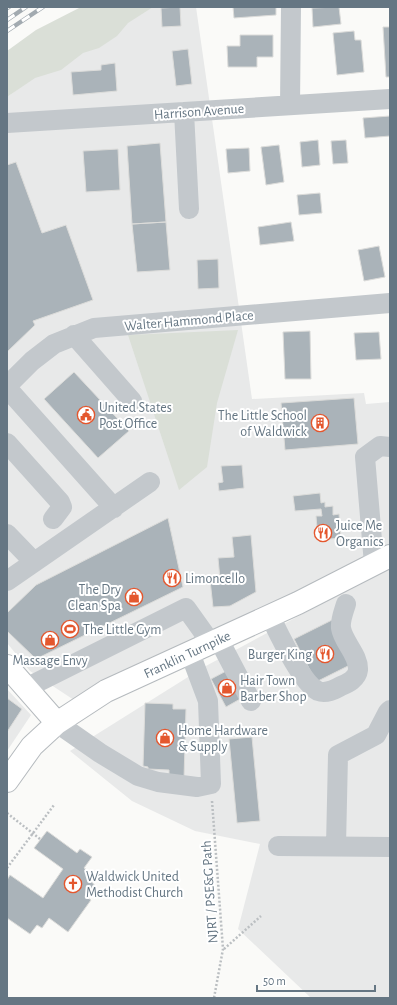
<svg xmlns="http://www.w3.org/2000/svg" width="397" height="1005" font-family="'Alegreya Sans',sans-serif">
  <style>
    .built { fill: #e8e9e9 }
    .green { fill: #dadfd7 }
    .building { fill: #aab3b9; stroke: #dcdcda }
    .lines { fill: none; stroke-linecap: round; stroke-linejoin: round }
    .major-casing { stroke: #b5babe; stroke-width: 24 }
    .path { stroke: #bbbfc2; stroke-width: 2.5; stroke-dasharray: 2 2; stroke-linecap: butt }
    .minor { stroke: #c3c8cc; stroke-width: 20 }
    .major { stroke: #fff; stroke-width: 22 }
    .rail-casing { stroke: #a2aab0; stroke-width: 4.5 }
    .rail { stroke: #fff; stroke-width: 3; stroke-dasharray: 9; stroke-linecap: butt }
    .labels { text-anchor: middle; stroke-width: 4; stroke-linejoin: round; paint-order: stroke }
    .street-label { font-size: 14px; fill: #657683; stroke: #fff }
    .poi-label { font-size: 14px; fill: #657683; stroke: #fff; text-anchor: start }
  </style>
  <rect width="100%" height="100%" fill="#fafaf8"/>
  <path class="built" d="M131 7H196L252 399 364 393 366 404 390 402V560L74 700 30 671 7 643V97Z
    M390 567V998H311L238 929 260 844 195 831 132 801 70 751 204 667Z
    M7 689 31 715 7 751Z"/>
  <path class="green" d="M81 7H153L128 23 117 36 99 48 83 53 61 70 35 78 7 97V51L36 30Z
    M238 330 217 403 207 467 179 490 128 335Z"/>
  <path class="building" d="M180 7 181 26 162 27 161 8Z
    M233 7H276V15L234 18Z
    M339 7 341 24 313 27 312 8Z
    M383 27H390V77H386Z
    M354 31 355 40H361L364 72 337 75 333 33Z
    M240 35H273V57H257V67H228L227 46H240Z
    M188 49 192 84 176 86 172 51Z
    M115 63 117 91 73 95 71 72 101 70V65Z
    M390 116V136L365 138 363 118Z
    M318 140 320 165 302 167 300 142Z
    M346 140 348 163 333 164 331 141Z
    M160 143 166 222 132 224 127 146Z
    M279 145 284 182 266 185 261 147Z
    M249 148 250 171 228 173 226 149Z
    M118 149 120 190 86 192 83 151Z
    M16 162 42 233 66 225 93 300 33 321 35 325 7 352V165Z
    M320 193 322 213 299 215 297 195Z
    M166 222 170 270 137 272 132 224Z
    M291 222 294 241 260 245 258 227Z
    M379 246 385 277 364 281 358 250Z
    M218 259 219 288 198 289 197 260Z
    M310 331 311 379H285L283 332Z
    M379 332 381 359 356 360 354 333Z
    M74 372 129 431 98 458 44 399Z
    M354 398 358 444 285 450 281 403Z
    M242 465 244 488 219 491 218 483 223 482 221 466Z
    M320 493 321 503 325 502V507L333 506V515L339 514 341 538 318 540 316 516H322L321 509 295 511 293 496Z
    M168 518 183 587 36 659 7 631V613L36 585Z
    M251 535 256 592 230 606 213 607 210 580 220 579 218 558 234 557 232 537Z
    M332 620 354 663 316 682 294 639Z
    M228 670 242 698 226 707 211 679Z
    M7 698 22 709 7 732Z
    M145 703 173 704V709H186L184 779 169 778V770L148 769V767L143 766Z
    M252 737 260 821 237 823 229 739Z
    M47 831 77 853 80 849 92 857 84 868 96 876 92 882 95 886 87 897 91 900 68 932 49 918 42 928 37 925 30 934 7 918V880L10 875 43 898 63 869 34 848Z"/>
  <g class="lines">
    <defs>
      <path id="major" d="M7 666 57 723
        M7 781 32 746 57 723 106 691 298 603 390 556"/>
    </defs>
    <use href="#major" class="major-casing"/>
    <path class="path" d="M212 801 223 949 214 998
      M7 813 40 839
      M7 868 54 805
      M224 949 261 916"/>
    <path class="minor" d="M290 105 291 7
      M184 112 189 209
      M7 123 390 99
      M74 335 132 401
      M7 386 32 361 54 344 94 328 390 303
      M7 388 114 508
      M7 443 60 502 62 507 53 519
      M7 534 34 562
      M374 564 365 457 380 446 390 447
      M7 581 150 482
      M270 616C278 632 302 684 318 691 326 694 334 690 341 686 348 683 357 679 358 670 359 655 343 642 341 628 340 620 344 611 346 604
      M219 640 251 701
      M26 688 186 608 211 643
      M57 723 100 753 138 776 158 782 197 787 211 784 208 701 190 653
      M278 846 390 847
      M336 846 338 755 376 735 388 712 390 710"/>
    <use href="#major" class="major"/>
    <defs>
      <path id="rail" d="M7 8 9 7
        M7 20 26 7
        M7 31 43 7"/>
    </defs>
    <use href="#rail" class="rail-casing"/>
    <use href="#rail" class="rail"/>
  </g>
  <defs>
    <symbol id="civic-ring" viewBox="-11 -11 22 22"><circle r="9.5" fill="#fff" stroke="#e4572e" stroke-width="1.5"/><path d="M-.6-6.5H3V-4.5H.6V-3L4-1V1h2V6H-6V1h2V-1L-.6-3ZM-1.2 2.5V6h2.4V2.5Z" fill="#e4572e"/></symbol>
    <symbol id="building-ring" viewBox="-11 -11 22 22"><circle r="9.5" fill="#fff" stroke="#e4572e" stroke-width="1.5"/><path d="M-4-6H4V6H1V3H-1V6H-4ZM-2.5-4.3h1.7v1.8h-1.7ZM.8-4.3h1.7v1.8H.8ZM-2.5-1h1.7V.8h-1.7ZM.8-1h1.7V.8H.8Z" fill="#e4572e"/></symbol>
    <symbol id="restaurant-ring" viewBox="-11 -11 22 22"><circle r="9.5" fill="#fff" stroke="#e4572e" stroke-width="1.5"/><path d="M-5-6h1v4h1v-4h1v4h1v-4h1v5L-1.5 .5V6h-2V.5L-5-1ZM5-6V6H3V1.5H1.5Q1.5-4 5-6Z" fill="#e4572e"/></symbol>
    <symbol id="shop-ring" viewBox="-11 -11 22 22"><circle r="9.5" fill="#fff" stroke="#e4572e" stroke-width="1.5"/><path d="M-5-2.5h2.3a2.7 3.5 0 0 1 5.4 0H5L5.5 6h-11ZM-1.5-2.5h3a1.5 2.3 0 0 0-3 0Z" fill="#e4572e"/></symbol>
    <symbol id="stadium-ring" viewBox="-11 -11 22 22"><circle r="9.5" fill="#fff" stroke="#e4572e" stroke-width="1.5"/><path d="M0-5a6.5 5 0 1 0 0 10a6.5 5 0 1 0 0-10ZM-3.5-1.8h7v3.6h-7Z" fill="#e4572e"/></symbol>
    <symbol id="church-ring" viewBox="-11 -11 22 22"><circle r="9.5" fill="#fff" stroke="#e4572e" stroke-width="1.5"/><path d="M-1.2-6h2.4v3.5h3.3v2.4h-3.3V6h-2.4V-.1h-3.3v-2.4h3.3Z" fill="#e4572e"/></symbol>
  </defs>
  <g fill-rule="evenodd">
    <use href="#civic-ring" x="76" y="405" width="20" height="20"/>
    <use href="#building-ring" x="310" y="413" width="20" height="20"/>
    <use href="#restaurant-ring" x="313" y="523" width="20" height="20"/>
    <use href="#restaurant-ring" x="162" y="568" width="20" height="20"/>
    <use href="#shop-ring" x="124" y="587" width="20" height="20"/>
    <use href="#stadium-ring" x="60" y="619" width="20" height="20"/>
    <use href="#shop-ring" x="40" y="630" width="20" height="20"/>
    <use href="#restaurant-ring" x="315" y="644" width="20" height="20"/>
    <use href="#shop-ring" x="217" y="678" width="20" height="20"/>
    <use href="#shop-ring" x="155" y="728" width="20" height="20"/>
    <use href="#church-ring" x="63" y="874" width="20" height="20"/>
  </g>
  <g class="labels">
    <g class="street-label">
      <text transform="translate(199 111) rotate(-4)" y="5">Harrison Avenue</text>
      <text transform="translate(189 320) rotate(-5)" y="5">Walter Hammond Place</text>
      <text transform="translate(187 654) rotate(-25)" y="5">Franklin Turnpike</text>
      <text transform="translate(209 892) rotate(-94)" y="5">NJRT / PSE&amp;G Path</text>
    </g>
    <g class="poi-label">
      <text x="99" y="412">United States<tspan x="99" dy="16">Post Office</tspan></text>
      <text x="307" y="420" text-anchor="end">The Little School<tspan x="307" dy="16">of Waldwick</tspan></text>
      <text x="336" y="530">Juice Me<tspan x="336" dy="16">Organics</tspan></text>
      <text x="185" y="583">Limoncello</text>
      <text x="121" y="594" text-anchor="end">The Dry<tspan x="121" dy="16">Clean Spa</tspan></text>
      <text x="83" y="634">The Little Gym</text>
      <text x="312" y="659" text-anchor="end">Burger King</text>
      <text x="50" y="665" text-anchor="middle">Massage Envy</text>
      <text x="240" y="685">Hair Town<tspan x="240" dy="16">Barber Shop</tspan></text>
      <text x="178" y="735">Home Hardware<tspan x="178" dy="16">&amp; Supply</tspan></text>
      <text x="86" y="881">Waldwick United<tspan x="86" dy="16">Methodist Church</tspan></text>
    </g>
  </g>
  <rect width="397" height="1005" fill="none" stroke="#657683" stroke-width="16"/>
  <path d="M257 985v6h118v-6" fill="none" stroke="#657683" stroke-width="2"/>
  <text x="263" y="985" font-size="12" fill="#657683" stroke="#ffffff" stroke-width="3" paint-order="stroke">50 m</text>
</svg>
